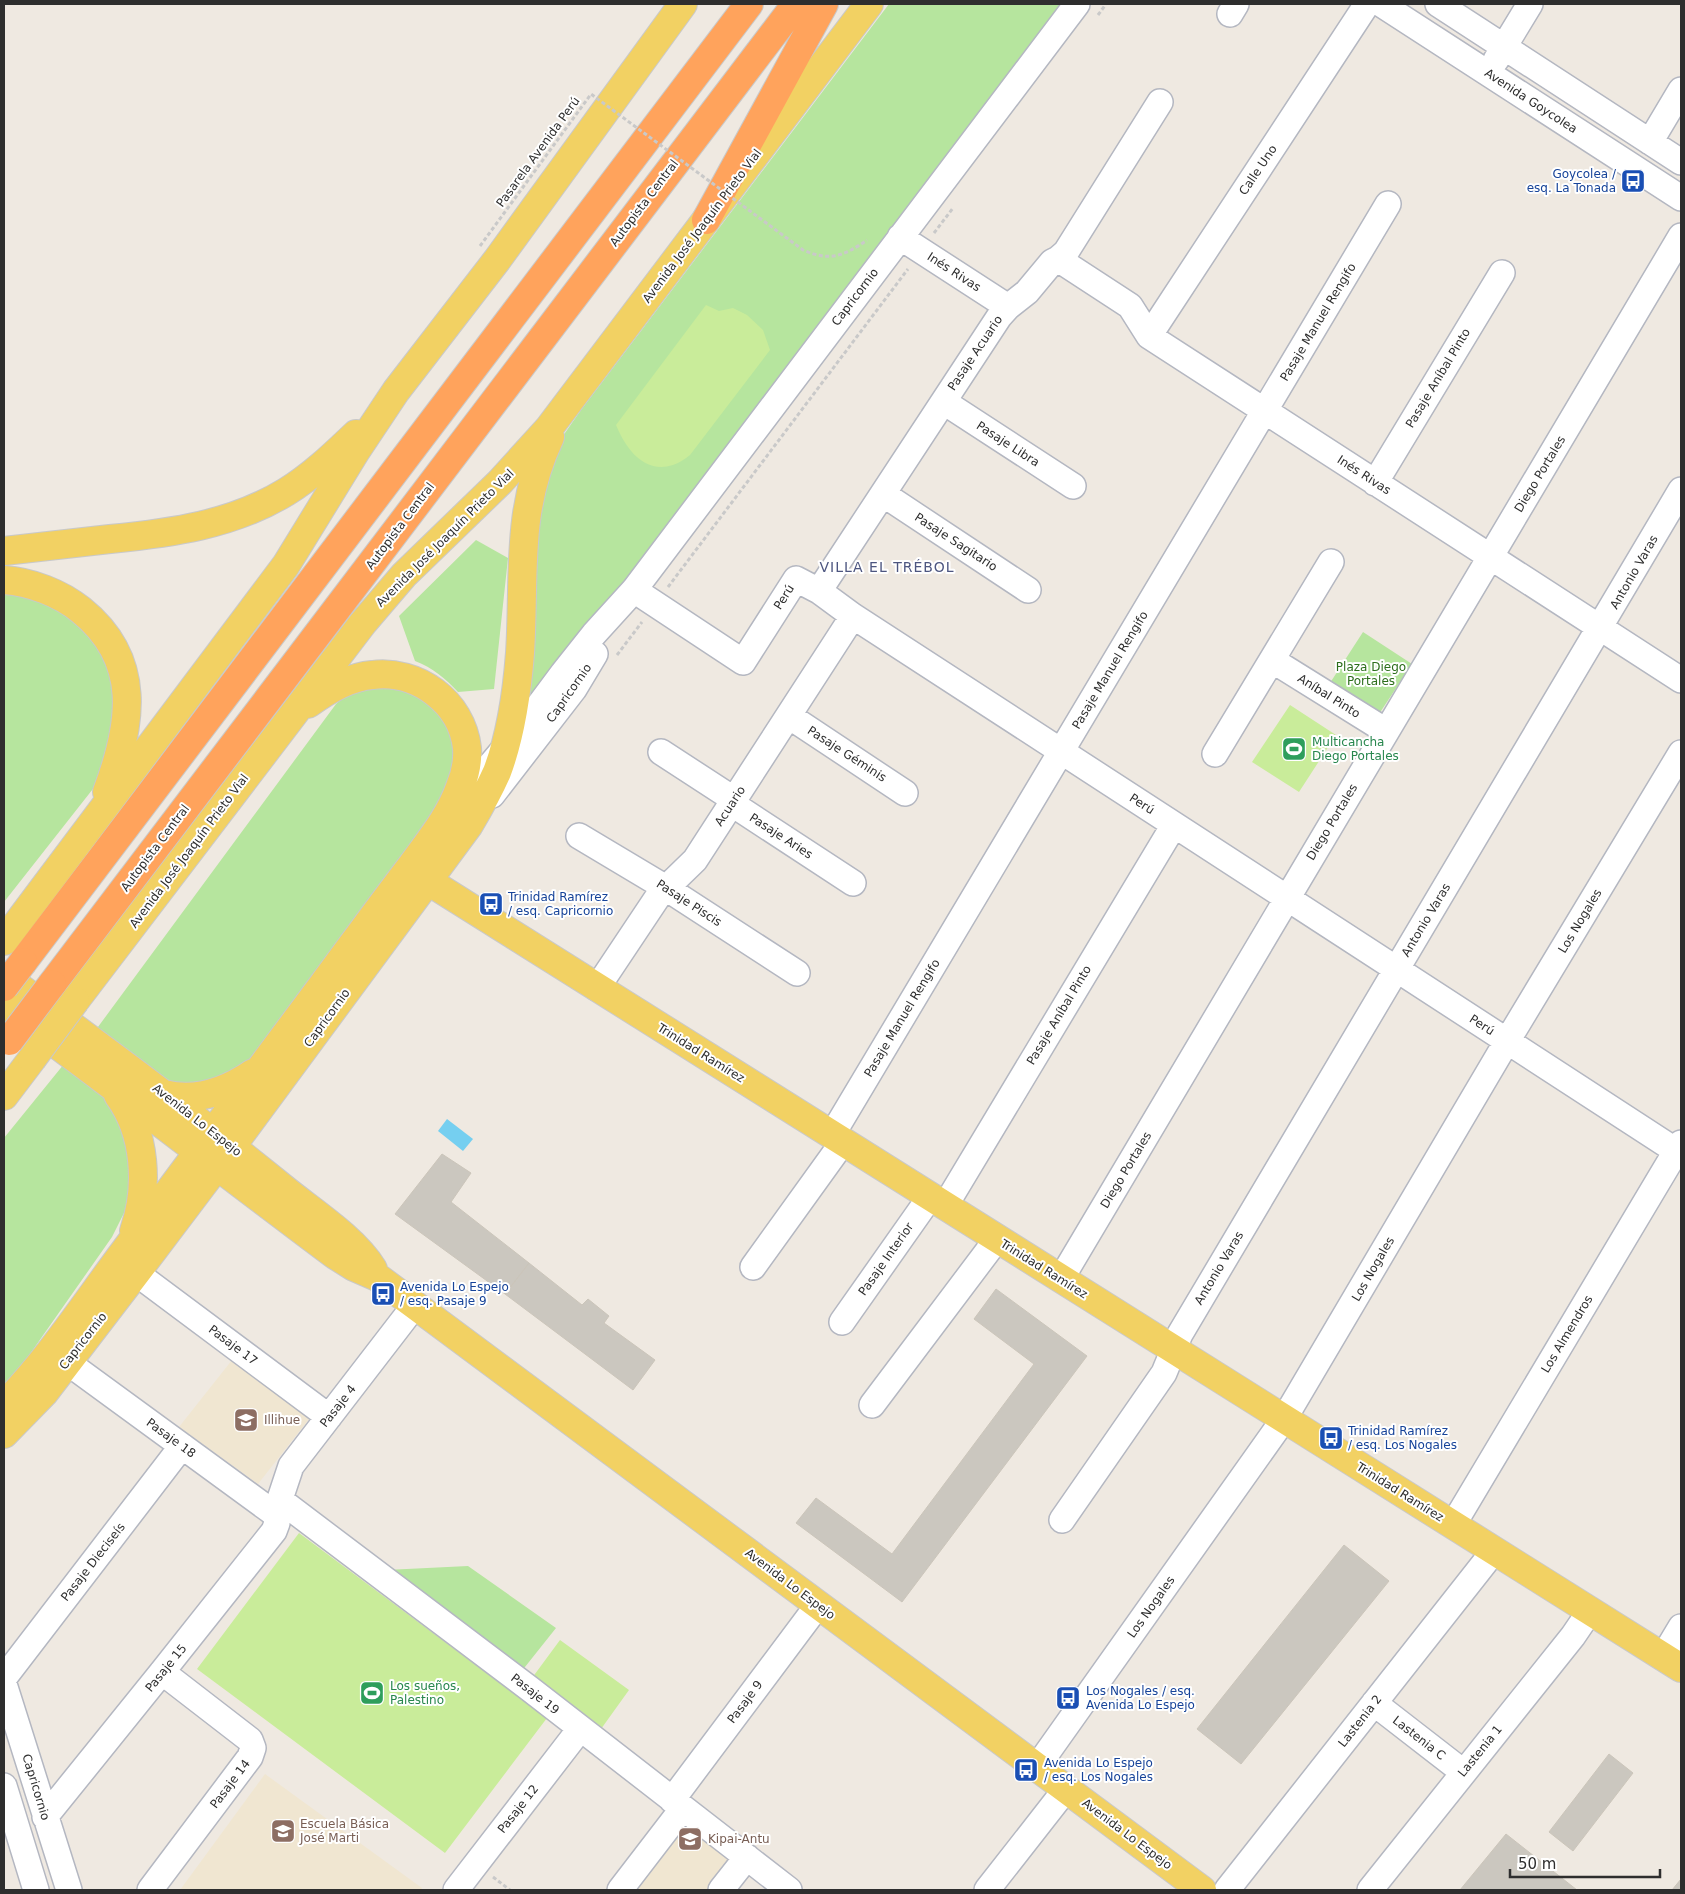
<svg xmlns="http://www.w3.org/2000/svg" width="1685" height="1894" font-family="'DejaVu Sans',sans-serif">
  <style>
    .education { fill: #f0e6d1 }
    .green { fill: #b6e59e }
    .pitch { fill: #c9ec9a }
    .water { fill: #75cff0 }
    .building { fill: #cbc7bf; stroke: #cbc5ba }
    .lines { fill: none; stroke-linecap: round; stroke-linejoin: round }
    .minor-casing { stroke: #b4b7c1; stroke-width: 28 }
    .major-casing { stroke: #c9c9c9; stroke-width: 30 }
    .highway-casing { stroke: #c9c9c9; stroke-width: 30 }
    .path { stroke: #c9c9c9; stroke-width: 3; stroke-dasharray: 4 2.5; stroke-linecap: butt }
    .minor { stroke: #fff; stroke-width: 25 }
    .major { stroke: #f2d163; stroke-width: 28 }
    .highway { stroke: #ffa35c; stroke-width: 28 }
    .major-bridge-casing { stroke: #c9c9c9; stroke-width: 30; stroke-linecap: butt }
    .highway-bridge-casing { stroke: #c9c9c9; stroke-width: 30; stroke-linecap: butt }
    .path-bridge { stroke: #c9c9c9; stroke-width: 3; stroke-dasharray: 4 2.5; stroke-linecap: butt }
    .major-bridge { stroke: #f2d163; stroke-width: 28 }
    .highway-bridge { stroke: #ffa35c; stroke-width: 28 }
    .labels { text-anchor: middle; stroke-width: 4; stroke-linejoin: round; paint-order: stroke }
    .street-label { font-size: 12px; fill: #2e2e2e; stroke: #fff }
    .transit-label { font-size: 12px; fill: #164399; stroke: #fff; text-anchor: start }
    .park-label { font-size: 12px; fill: #2c6e1b; stroke: #fff }
    .leisure-label { font-size: 12px; fill: #27864d; stroke: #fff; text-anchor: start }
    .education-label { font-size: 12px; fill: #785e54; stroke: #fff; text-anchor: start }
    .neighbourhood-label { font-size: 14px; letter-spacing: 1px; fill: #4d5680; stroke: #fff }
  </style>
  <rect width="100%" height="100%" fill="#efe9e1"/>
  <path class="education" d="M236 1355 313 1414 258 1484 179 1427Z
    M265 1774 422 1888 421 1890H180Z
    M685 1819 735 1859 711 1890H630Z"/>
  <path class="green" d="M889 4H1063L974 119 890 238 520 718 536 503 551 453 581 410Z
    M476 540 508 558 494 689 458 692C445 678 433 668 415 661L399 616Z
    M4 591 58 605 108 656 117 722 96 785 4 902Z
    M1363 632 1412 664 1379 714 1330 683Z
    M362 686H403L446 714 462 781 256 1062 231 1080 179 1087 95 1031 336 704 349 693Z
    M64 1064 104 1094 134 1148 132 1197 112 1237 4 1391V1138Z
    M468 1566 556 1628 521 1672 386 1570Z"/>
  <path class="pitch" d="M706 305 719 311 733 308 747 315 763 330 770 350 690 455C685 459 679 463 673 465 644 474 626 449 616 425Z
    M1290 705 1336 735 1299 792 1252 762Z
    M299 1533 547 1718 445 1853 197 1669Z
    M560 1640 629 1690 601 1729 532 1678Z"/>
  <path class="water" d="M447 1119 473 1139 463 1151 438 1131Z"/>
  <path class="building" d="M442 1154 471 1173 451 1202 529 1263 505 1294 395 1214Z
    M529 1263 582 1305 588 1299 609 1316 604 1323 655 1360 633 1390 505 1294Z
    M996 1289 1087 1356 902 1602 796 1523 816 1498 892 1554 1034 1364 974 1319Z
    M1344 1545 1389 1581 1241 1764 1197 1729Z
    M1609 1754 1633 1773 1573 1851 1549 1832Z
    M1506 1834 1577 1890H1460Z
    M1681 1879V1890H1672Z"/>
  <g class="lines">
    <defs>
      <path id="minor" d="M1381 4 1681 198
        M1438 4 1681 162
        M1230 14 1236 4
        M1496 60 1530 4
        M1650 142 1681 90
        M900 237 1008 307
        M1058 259 1130 306 1149 336 1681 680
        M1149 336 1367 4
        M944 402 1073 486
        M1375 483 1502 273
        M883 494 1028 590
        M634 590 743 662 796 579 819 591 853 616 1681 1154
        M819 591 999 317 1008 307 1027 292 1052 262 1058 259 1066 252 1160 102
        M1272 660 1386 731
        M789 716 905 793
        M661 752 724 793 740 809 853 883
        M1215 754 1331 562
        M492 795 574 689 595 654
        M454 808 525 724 563 673 594 634 634 590 1077 4
        M579 836 666 888 797 973
        M597 988 659 895 695 860 853 616
        M832 1135 1388 204
        M945 1206 1174 825
        M753 1267 843 1142
        M136 1273 329 1417
        M1061 1279 1681 236
        M842 1322 930 1197
        M67 1362 275 1514
        M872 1405 997 1239
        M280 1500 530 1689 789 1890
        M275 1514 291 1466 415 1305
        M1062 1520 1164 1373 1180 1334 1681 490
        M1453 1525 1681 1143
        M1663 1657 1681 1627
        M4 1678 182 1446
        M4 1684 69 1890
        M1374 1703 1463 1772
        M1037 1767 1284 1419 1500 1053 1681 753
        M4 1786 36 1890
        M672 1800 818 1605
        M45 1817 162 1672 274 1531 277 1523 275 1514
        M150 1890 250 1757 253 1748 250 1740 162 1672
        M456 1890 580 1729
        M620 1890 683 1808
        M721 1890 747 1857
        M987 1890 1066 1789
        M1227 1890 1494 1551
        M1370 1890 1573 1636 1590 1611"/>
      <path id="major" d="M4 551C39 547 75 543 110 539 171 533 232 525 286 492 312 476 334 455 356 434
        M4 580C31 582 60 593 81 610 143 660 132 725 107 792
        M406 873 428 881 1681 1668
        M4 941 286 565 356 451 396 391 497 260 683 4
        M4 976C98 1045 192 1114 283 1188 311 1211 354 1238 373 1269
        M75 1001 363 623 404 575 500 482 549 428 869 4
        M4 1005C115 1087 224 1172 335 1255L354 1267 377 1277 1202 1890
        M164 1094C196 1102 227 1091 253 1073
        M118 1095C146 1133 149 1187 134 1231
        M4 1096 32 1059
        M4 1405C49 1359 85 1304 123 1253 190 1163 257 1073 324 983 353 944 382 904 412 865 430 840 450 816 460 787 465 775 468 761 467 748 462 702 417 669 372 675 349 677 327 690 308 704
        M4 1434 44 1393 136 1273 232 1146 469 825C479 808 489 790 497 772 511 735 517 692 520 653 525 575 515 511 550 437"/>
      <path id="highway" d="M706 220 824 4
        M23 962 749 4
        M52 984 796 4"/>
    </defs>
    <use href="#minor" class="minor-casing"/>
    <use href="#major" class="major-casing"/>
    <use href="#highway" class="highway-casing"/>
    <path class="path" d="M1098 15 1106 4
      M934 233 953 208
      M668 587 908 269
      M617 655 642 622
      M493 1877 510 1890"/>
    <use href="#minor" class="minor"/>
    <use href="#major" class="major"/>
    <use href="#highway" class="highway"/>
    <defs>
      <path id="major-bridge" d="M32 1059 75 1001"/>
      <path id="highway-bridge" d="M4 987 23 962
        M9 1041 52 984"/>
    </defs>
    <use href="#major-bridge" class="major-bridge-casing"/>
    <use href="#highway-bridge" class="highway-bridge-casing"/>
    <path class="path-bridge" d="M480 246 591 94 803 250C830 262 844 256 867 240"/>
    <use href="#major-bridge" class="major-bridge"/>
    <use href="#highway-bridge" class="highway-bridge"/>
  </g>
  <defs>
    <symbol id="bus-square" viewBox="-11 -11 22 22"><rect x="-9" y="-9" width="18" height="18" rx="4" fill="#1a4fb4" stroke="#fff"/><path d="M-5-6H5V4H4V6H2V4H-2V6H-4V4H-5ZM-3.5-4V0h7V-4ZM-3.5 1.2v1.5H-2V1.2ZM2 1.2v1.5H3.5V1.2Z" fill="#fff"/></symbol>
    <symbol id="stadium-square" viewBox="-11 -11 22 22"><rect x="-9" y="-9" width="18" height="18" rx="4" fill="#2e9e5b" stroke="#fff"/><path d="M0-5a6.5 5 0 1 0 0 10a6.5 5 0 1 0 0-10ZM-3.5-1.8h7v3.6h-7Z" fill="#fff"/></symbol>
    <symbol id="school-square" viewBox="-11 -11 22 22"><rect x="-9" y="-9" width="18" height="18" rx="4" fill="#8d6e63" stroke="#fff"/><path d="M0-5L7-2L0 1L-7-2ZM-4 1L0 2.5L4 1V4Q0 6-4 4Z" fill="#fff"/></symbol>
  </defs>
  <g fill-rule="evenodd">
    <use href="#bus-square" x="1619" y="167" width="28" height="28"/>
    <use href="#stadium-square" x="1280" y="735" width="28" height="28"/>
    <use href="#bus-square" x="477" y="890" width="28" height="28"/>
    <use href="#bus-square" x="369" y="1280" width="28" height="28"/>
    <use href="#school-square" x="232" y="1406" width="28" height="28"/>
    <use href="#bus-square" x="1317" y="1424" width="28" height="28"/>
    <use href="#stadium-square" x="358" y="1679" width="28" height="28"/>
    <use href="#bus-square" x="1054" y="1684" width="28" height="28"/>
    <use href="#bus-square" x="1012" y="1756" width="28" height="28"/>
    <use href="#school-square" x="269" y="1817" width="28" height="28"/>
    <use href="#school-square" x="676" y="1825" width="28" height="28"/>
  </g>
  <g class="labels">
    <g class="street-label">
      <text transform="translate(1531 101) rotate(33)" y="4">Avenida Goycolea</text>
      <text transform="translate(538 152) rotate(-54)" y="4">Pasarela Avenida Perú</text>
      <text transform="translate(1258 170) rotate(-56)" y="4">Calle Uno</text>
      <text transform="translate(644 203) rotate(-53)" y="4">Autopista Central</text>
      <text transform="translate(702 226) rotate(-53)" y="4">Avenida José Joaquín Prieto Vial</text>
      <text transform="translate(954 272) rotate(33)" y="4">Inés Rivas</text>
      <text transform="translate(855 297) rotate(-53)" y="4">Capricornio</text>
      <text transform="translate(1318 322) rotate(-59)" y="4">Pasaje Manuel Rengifo</text>
      <text transform="translate(975 353) rotate(-56)" y="4">Pasaje Acuario</text>
      <text transform="translate(1438 378) rotate(-59)" y="4">Pasaje Aníbal Pinto</text>
      <text transform="translate(1008 444) rotate(33)" y="4">Pasaje Libra</text>
      <text transform="translate(1540 474) rotate(-59)" y="4">Diego Portales</text>
      <text transform="translate(1364 475) rotate(33)" y="4">Inés Rivas</text>
      <text transform="translate(400 526) rotate(-53)" y="4">Autopista Central</text>
      <text transform="translate(445 538) rotate(-45)" y="4">Avenida José Joaquín Prieto Vial</text>
      <text transform="translate(956 542) rotate(33)" y="4">Pasaje Sagitario</text>
      <text transform="translate(1634 572) rotate(-60)" y="4">Antonio Varas</text>
      <text transform="translate(784 597) rotate(-58)" y="4">Perú</text>
      <text transform="translate(1110 670) rotate(-59)" y="4">Pasaje Manuel Rengifo</text>
      <text transform="translate(569 693) rotate(-55)" y="4">Capricornio</text>
      <text transform="translate(1329 696) rotate(32)" y="4">Aníbal Pinto</text>
      <text transform="translate(847 754) rotate(33)" y="4">Pasaje Géminis</text>
      <text transform="translate(1142 804) rotate(33)" y="4">Perú</text>
      <text transform="translate(730 806) rotate(-57)" y="4">Acuario</text>
      <text transform="translate(1332 822) rotate(-59)" y="4">Diego Portales</text>
      <text transform="translate(781 836) rotate(33)" y="4">Pasaje Aries</text>
      <text transform="translate(155 848) rotate(-53)" y="4">Autopista Central</text>
      <text transform="translate(189 851) rotate(-53)" y="4">Avenida José Joaquín Prieto Vial</text>
      <text transform="translate(689 903) rotate(33)" y="4">Pasaje Piscis</text>
      <text transform="translate(1426 920) rotate(-59)" y="4">Antonio Varas</text>
      <text transform="translate(1580 921) rotate(-59)" y="4">Los Nogales</text>
      <text transform="translate(1059 1015) rotate(-59)" y="4">Pasaje Aníbal Pinto</text>
      <text transform="translate(327 1018) rotate(-54)" y="4">Capricornio</text>
      <text transform="translate(902 1018) rotate(-59)" y="4">Pasaje Manuel Rengifo</text>
      <text transform="translate(1482 1025) rotate(33)" y="4">Perú</text>
      <text transform="translate(701 1053) rotate(32)" y="4">Trinidad Ramírez</text>
      <text transform="translate(197 1120) rotate(38)" y="4">Avenida Lo Espejo</text>
      <text transform="translate(1126 1170) rotate(-59)" y="4">Diego Portales</text>
      <text transform="translate(886 1259) rotate(-55)" y="4">Pasaje Interior</text>
      <text transform="translate(1219 1268) rotate(-59)" y="4">Antonio Varas</text>
      <text transform="translate(1044 1269) rotate(32)" y="4">Trinidad Ramírez</text>
      <text transform="translate(1373 1269) rotate(-60)" y="4">Los Nogales</text>
      <text transform="translate(1567 1334) rotate(-59)" y="4">Los Almendros</text>
      <text transform="translate(83 1341) rotate(-52)" y="4">Capricornio</text>
      <text transform="translate(233 1345) rotate(37)" y="4">Pasaje 17</text>
      <text transform="translate(338 1406) rotate(-52)" y="4">Pasaje 4</text>
      <text transform="translate(171 1438) rotate(36)" y="4">Pasaje 18</text>
      <text transform="translate(1400 1492) rotate(32)" y="4">Trinidad Ramírez</text>
      <text transform="translate(93 1562) rotate(-52)" y="4">Pasaje Dieciseís</text>
      <text transform="translate(790 1584) rotate(37)" y="4">Avenida Lo Espejo</text>
      <text transform="translate(1151 1607) rotate(-55)" y="4">Los Nogales</text>
      <text transform="translate(166 1668) rotate(-51)" y="4">Pasaje 15</text>
      <text transform="translate(535 1694) rotate(38)" y="4">Pasaje 19</text>
      <text transform="translate(745 1702) rotate(-53)" y="4">Pasaje 9</text>
      <text transform="translate(1360 1721) rotate(-52)" y="4">Lastenia 2</text>
      <text transform="translate(1419 1738) rotate(38)" y="4">Lastenia C</text>
      <text transform="translate(1480 1751) rotate(-51)" y="4">Lastenia 1</text>
      <text transform="translate(230 1784) rotate(-53)" y="4">Pasaje 14</text>
      <text transform="translate(36 1787) rotate(73)" y="4">Capricornio</text>
      <text transform="translate(518 1809) rotate(-52)" y="4">Pasaje 12</text>
      <text transform="translate(1127 1834) rotate(37)" y="4">Avenida Lo Espejo</text>
    </g>
    <g class="transit-label">
      <text x="1616" y="178" text-anchor="end">Goycolea /<tspan x="1616" dy="14">esq. La Tonada</tspan></text>
      <text x="508" y="901">Trinidad Ramírez<tspan x="508" dy="14">/ esq. Capricornio</tspan></text>
      <text x="400" y="1291">Avenida Lo Espejo<tspan x="400" dy="14">/ esq. Pasaje 9</tspan></text>
      <text x="1348" y="1435">Trinidad Ramírez<tspan x="1348" dy="14">/ esq. Los Nogales</tspan></text>
      <text x="1086" y="1695">Los Nogales / esq.<tspan x="1086" dy="14">Avenida Lo Espejo</tspan></text>
      <text x="1044" y="1767">Avenida Lo Espejo<tspan x="1044" dy="14">/ esq. Los Nogales</tspan></text>
    </g>
    <g class="park-label">
      <text x="1371" y="671">Plaza Diego<tspan x="1371" dy="14">Portales</tspan></text>
    </g>
    <g class="leisure-label">
      <text x="1312" y="746">Multicancha<tspan x="1312" dy="14">Diego Portales</tspan></text>
      <text x="390" y="1690">Los sueños,<tspan x="390" dy="14">Palestino</tspan></text>
    </g>
    <g class="education-label">
      <text x="264" y="1424">Illihue</text>
      <text x="300" y="1828">Escuela Básica<tspan x="300" dy="14">José Marti</tspan></text>
      <text x="708" y="1843">Kipai-Antu</text>
    </g>
    <g class="neighbourhood-label">
      <text x="887" y="572">VILLA EL TRÉBOL</text>
    </g>
  </g>
  <rect width="1685" height="1894" fill="none" stroke="#2e2e2e" stroke-width="10"/>
  <path d="M1510 1869v8h150v-8" fill="none" stroke="#2e2e2e" stroke-width="2.5"/>
  <text x="1518" y="1869" font-size="15" fill="#2e2e2e" stroke="#ffffff" stroke-width="4" paint-order="stroke">50 m</text>
</svg>
